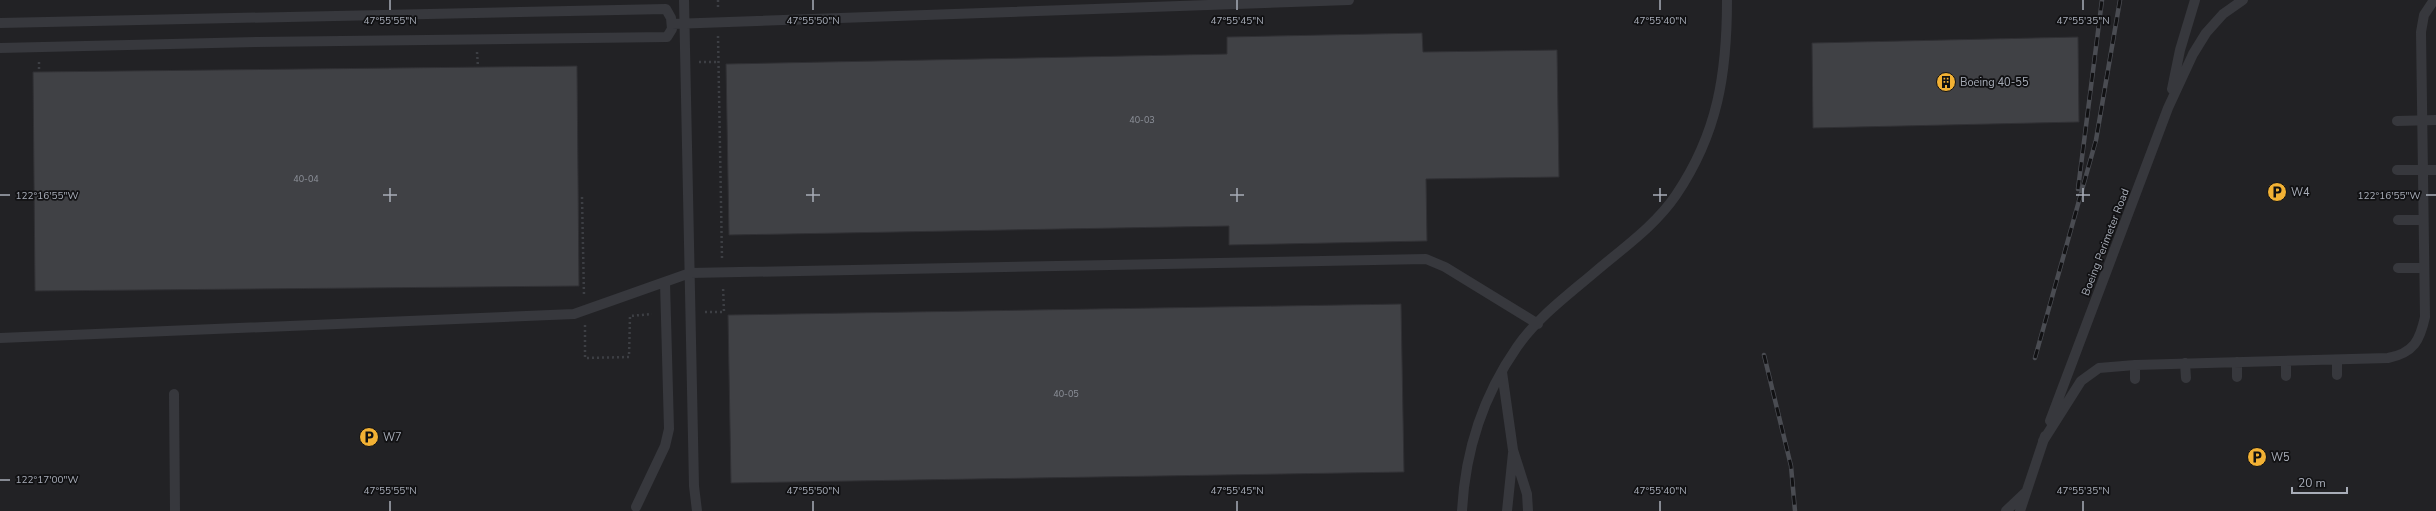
<svg xmlns="http://www.w3.org/2000/svg" width="2436" height="511" font-family="'Nunito Sans',sans-serif">
  <style>
    .built { fill: #222225 }
    .building { fill: #404145; stroke: #303034 }
    .lines { fill: none; stroke-linecap: round; stroke-linejoin: round }
    .path { stroke: #3d3f44; stroke-width: 2.5; stroke-dasharray: 2 3; stroke-linecap: butt }
    .service { stroke: #37383d; stroke-width: 10 }
    .rail-casing { stroke: #4a4c52; stroke-width: 4.5 }
    .rail { stroke: #111113; stroke-width: 3; stroke-dasharray: 9; stroke-linecap: butt }
    .ticks { fill: none; stroke: #a8adb8; stroke-width: 1.5 }
    .labels { text-anchor: middle; stroke-width: 3.5; stroke-linejoin: round; paint-order: stroke }
    .number-label { font-size: 9px; fill: #8e929b }
    .poi-label { font-size: 11px; fill: #a8adb8; stroke: #111113; text-anchor: start }
    .street-label { font-size: 11px; fill: #a8adb8; stroke: #111113 }
    .ticks-label { font-size: 10px; text-anchor: middle; fill: #a8adb8; stroke: #111113; stroke-width: 3.5; stroke-linejoin: round; paint-order: stroke }
  </style>
  <rect width="100%" height="100%" fill="#161618"/>
  <path class="built" d="M0 0H2436V511H0Z"/>
  <path class="building" d="M1422 33 1423 52 1557 50 1559 177 1426 179 1427 241 1229 245V226L729 235 726 64 1227 54V37Z
    M2078 37 2079 122 1813 128 1812 43Z
    M577 66 579 286 35 291 33 72Z
    M1401 304 1404 472 731 483 728 315Z"/>
  <g class="lines">
    <path class="path" d="M718 0V9
      M718 36 722 259
      M477 52 478 67
      M39 62V72
      M699 62H719
      M582 197 584 296
      M705 312H724L723 286
      M585 325V358L629 357 630 316 652 314"/>
    <path class="service" d="M684 0 694 486 697 511
      M0 23 666 9 671 18 672 29 667 37 257 42 0 48
      M672 24 1349 0
      M2172 89 2180 50 2195 0
      M2397 121 2436 120
      M2397 170H2436
      M2398 220H2422
      M2398 268H2424
      M0 338 574 314 690 273 1426 259 1445 267 1538 324
      M2337 360V375
      M2237 362V377
      M2286 362V376
      M2185 363 2186 378
      M2135 365V379
      M1502 372 1513 450 1527 494 1528 511
      M174 394 175 511
      M2050 421 2168 108 2193 54 2206 33 2223 14 2243 0
      M2043 441 2081 381 2099 368 2135 365 2388 358C2414 353 2420 340 2425 317L2421 32 2424 15 2434 0
      M636 507 665 446 669 429 665 282
      M1462 511C1465 452 1483 396 1517 347 1537 318 1568 295 1595 272 1623 248 1655 226 1676 195 1718 133 1727 73 1727 0
      M1507 511 1513 453
      M2006 511 2025 493
      M2020 511 2045 436"/>
    <defs>
      <path id="rail" d="M2078 189 2102 0
        M1764 355 1791 466 1795 511
        M2035 358 2096 140 2120 0"/>
    </defs>
    <use href="#rail" class="rail-casing"/>
    <use href="#rail" class="rail"/>
  </g>
  <path class="ticks" d="M390 0V10M813 0V10M1237 0V10M1660 0V10M2083 0V10M390 188V202M813 188V202M1237 188V202M1660 188V202M2083 188V202M0 195H10M383 195H397M806 195H820M1230 195H1244M1653 195H1667M2076 195H2090M2426 195H2436M0 480H10M390 501V511M813 501V511M1237 501V511M1660 501V511M2083 501V511"/>
  <defs>
    <symbol id="building-disc" viewBox="-11 -11 22 22"><circle r="9.5" fill="#f2b134" stroke="#111113"/><path d="M-4-6H4V6H1V3H-1V6H-4ZM-2.5-4.3h1.7v1.8h-1.7ZM.8-4.3h1.7v1.8H.8ZM-2.5-1h1.7V.8h-1.7ZM.8-1h1.7V.8H.8Z" fill="#111"/></symbol>
    <symbol id="parking-disc" viewBox="-11 -11 22 22"><circle r="9.5" fill="#f2b134" stroke="#111113"/><path d="M-3.5-5.5H1a3.5 3.5 0 0 1 0 7H-1V5.5H-3.5ZM-1-3.4V-.6H.8a1.4 1.4 0 0 0 0-2.8Z" fill="#111"/></symbol>
  </defs>
  <g fill-rule="evenodd">
    <use href="#building-disc" x="1935" y="71" width="22" height="22"/>
    <use href="#parking-disc" x="2266" y="181" width="22" height="22"/>
    <use href="#parking-disc" x="358" y="426" width="22" height="22"/>
    <use href="#parking-disc" x="2246" y="446" width="22" height="22"/>
  </g>
  <g class="labels">
    <g class="number-label">
      <text x="1142" y="123">40-03</text>
      <text x="306" y="182">40-04</text>
      <text x="1066" y="397">40-05</text>
    </g>
    <g class="poi-label">
      <text x="1960" y="86">Boeing 40-55</text>
      <text x="2291" y="196">W4</text>
      <text x="383" y="441">W7</text>
      <text x="2271" y="461">W5</text>
    </g>
    <g class="street-label">
      <text transform="translate(2105 242) rotate(-69)" y="4">Boeing Perimeter Road</text>
    </g>
  </g>
  <g class="ticks-label">
    <text x="390" y="24">47°55'55"N</text>
    <text x="813" y="24">47°55'50"N</text>
    <text x="1237" y="24">47°55'45"N</text>
    <text x="1660" y="24">47°55'40"N</text>
    <text x="2083" y="24">47°55'35"N</text>
    <text x="2389" y="199">122°16'55"W</text>
    <text x="47" y="199">122°16'55"W</text>
    <text x="47" y="483">122°17'00"W</text>
    <text x="390" y="494">47°55'55"N</text>
    <text x="813" y="494">47°55'50"N</text>
    <text x="1237" y="494">47°55'45"N</text>
    <text x="1660" y="494">47°55'40"N</text>
    <text x="2083" y="494">47°55'35"N</text>
  </g>
  <path d="M2292 487v6h55v-6" fill="none" stroke="#a8adb8" stroke-width="2"/>
  <text x="2298" y="487" font-size="12" fill="#a8adb8" stroke="#111113" stroke-width="3" paint-order="stroke">20 m</text>
</svg>
